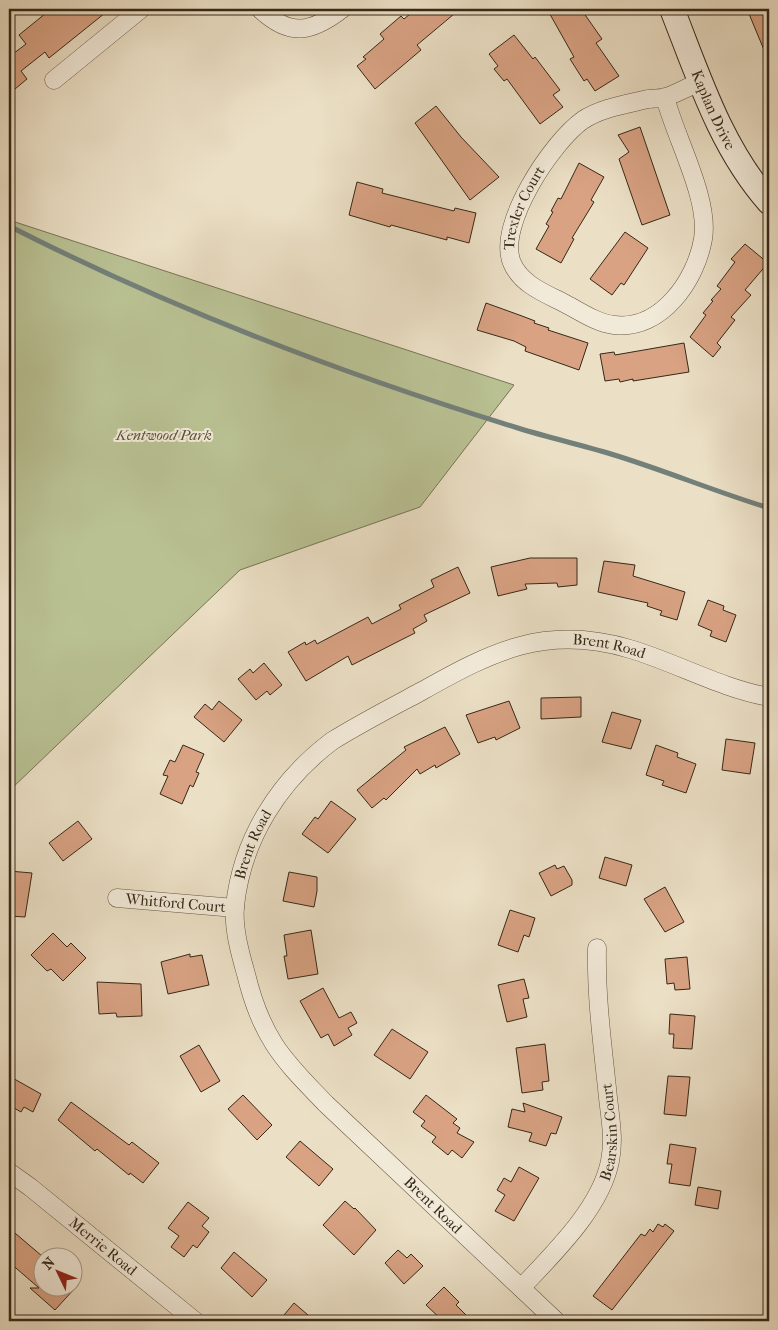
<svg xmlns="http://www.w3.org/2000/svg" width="778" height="1330" font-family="'IM FELL French Canon',serif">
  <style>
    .green { fill: #b9c193; stroke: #787455 }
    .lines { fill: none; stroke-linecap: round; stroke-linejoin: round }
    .stream { stroke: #73807a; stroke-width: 5 }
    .building { fill: #d8a283; stroke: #372817 }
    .street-casing { stroke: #645642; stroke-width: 19 }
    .secondary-casing { stroke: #372817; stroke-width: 26 }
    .street { stroke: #f2ead9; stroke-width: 18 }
    .secondary { stroke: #f2ead9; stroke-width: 24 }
    .labels { text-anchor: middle; stroke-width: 4; stroke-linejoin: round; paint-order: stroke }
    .street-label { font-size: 15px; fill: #372817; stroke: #f2ead9 }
    .park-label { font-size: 15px; font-style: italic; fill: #584e36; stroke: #f2ead9 }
  </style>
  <rect width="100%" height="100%" fill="#ebdfc5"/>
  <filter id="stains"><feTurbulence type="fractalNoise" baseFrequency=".004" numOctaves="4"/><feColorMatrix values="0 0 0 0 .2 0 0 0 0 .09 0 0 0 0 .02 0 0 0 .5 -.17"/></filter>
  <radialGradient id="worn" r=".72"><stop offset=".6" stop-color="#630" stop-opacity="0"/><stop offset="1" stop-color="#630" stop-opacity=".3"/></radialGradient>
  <path class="green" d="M9 220 514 385 420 507 240 570 9 791Z"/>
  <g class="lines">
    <path class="stream" d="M9 226C172 309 345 375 521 429 551 438 581 445 611 454 664 470 716 492 769 508"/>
  </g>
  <path class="building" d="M51 9H110L49 58 45 52 21 71 27 79 9 94V57L26 44 19 35Z
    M416 9H460L417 45 421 50 375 89 357 66 366 59 363 57 384 39 380 34 401 16 404 19Z
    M547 9H581L602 39 596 43 619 76 595 91 587 79 584 81 570 59 574 57Z
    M747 9H769V62Z
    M514 35 533 59 535 57 560 90 553 95 563 107 540 124 507 79 504 81 494 69 498 66 489 54Z
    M436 106 461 137 499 177 470 200 415 123Z
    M640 127 670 215 642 225 619 159 629 152 618 135Z
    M579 163 604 177 591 200 594 202 572 238 574 239 561 263 536 249 549 226 546 224 553 212 551 211 558 198 561 199Z
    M357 182 383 189 382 193 454 211 455 208 476 213 469 243 447 237V240L391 225 390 227 349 215Z
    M625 232 648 248 624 285 621 283 612 295 590 279Z
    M745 244 768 263 745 290 751 295 731 317 735 320 717 343 721 347 713 357 690 337 706 315 703 313 713 301 711 300 721 289 717 286 735 262 731 259Z
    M486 303 522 316 535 321 534 323 549 328 548 330 588 343 579 370 525 351 526 347 514 341 477 330Z
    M684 343 689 372 633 381V379L620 382 619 379 605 381 600 354 614 352 615 355Z
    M530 558H577V585L558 587 557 583 525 584 527 589 498 596 491 567Z
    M604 561 635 565 633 576 685 592 677 620 660 615 662 611 647 606 648 603 598 592Z
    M458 567 470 593 424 615 427 621 413 629 415 633 401 640 352 665 348 656 306 681 288 652 305 642 306 645 315 640 317 644 368 617 372 624 401 609 399 605 434 587 431 580Z
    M708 600 724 606 723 610 736 615 726 642 710 636 712 631 698 625Z
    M264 663 282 685 270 695 267 691 256 700 238 679 250 669 253 673Z
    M581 697V717L541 719V698Z
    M219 701 242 720 224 742 194 717 205 704 212 710Z
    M509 701 520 728 496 740 495 737 478 743 466 715Z
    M612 712 641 720 631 749 602 742Z
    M445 727 460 754 436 768 435 765 420 774 417 769 386 800 384 798 372 808 357 790 406 750 404 747Z
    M726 739 755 743 750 774 722 770Z
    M183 745 204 754 196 772 199 773 193 787 190 785 182 804 160 794 168 776 163 775 170 760 175 762Z
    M656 745 678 753 677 757 696 764 686 793 662 785 664 781 646 775Z
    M331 801 356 819 328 853 302 834 315 817 318 819Z
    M78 821 92 839 63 861 49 843Z
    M605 857 632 865 626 886 599 878Z
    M555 865 557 869 564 866 572 880V885L551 896 539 873Z
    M9 871 32 873 25 917 9 916Z
    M289 872 317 877V891L314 907 283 901Z
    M665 887 684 922 665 932 644 899Z
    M510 910 535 918 529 937 524 935 518 952 498 945Z
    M311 930 318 974 288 979 284 956H287L284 935Z
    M53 933 67 947 71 943 86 958 63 981 51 969 47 971 31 955Z
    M190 954V957L202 955 209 985 168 994 161 962Z
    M687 957 690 989 675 990 674 983 667 984 665 959Z
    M524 979 529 998 523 999 527 1017 507 1022 498 985Z
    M97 982 141 984 142 1016 117 1017 116 1013 99 1014Z
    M323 988 339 1018 351 1012 357 1023 348 1028 352 1035 334 1046 328 1034 321 1038 300 1001Z
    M670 1014 695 1016 692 1049 673 1048 674 1034H669Z
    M392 1029 428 1052 410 1079 374 1055Z
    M545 1044 549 1081 542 1082 543 1090 522 1093 516 1048Z
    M199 1045 220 1081 201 1092 180 1056Z
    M9 1076 41 1094 33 1112 24 1107 21 1112 9 1105Z
    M668 1076 690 1077 686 1116 664 1114Z
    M243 1095 272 1125 257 1140 228 1109Z
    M426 1095 457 1119 453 1123 460 1128 457 1133 474 1142 462 1158 452 1150 448 1155 432 1142 436 1137 421 1126 425 1121 413 1112Z
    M71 1102 129 1145 132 1142 159 1163 143 1183 130 1173 129 1175 97 1149 95 1151 58 1120Z
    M523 1103 562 1117 556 1134 551 1133 546 1146 529 1141 532 1133 508 1127 512 1109 525 1112Z
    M300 1141 333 1169 319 1186 286 1157Z
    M670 1144 696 1148 690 1186 669 1183 672 1164H667Z
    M519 1167 539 1178 514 1221 495 1211 505 1195 497 1190 504 1178 511 1182Z
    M698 1187 721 1191 718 1209 695 1205Z
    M345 1201 354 1209 355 1208 376 1230 354 1255 323 1225Z
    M188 1202 209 1218 202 1226 209 1232 197 1248 193 1245 184 1257 171 1247 179 1236 168 1228Z
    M658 1224 663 1227 665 1224 674 1231 612 1310 593 1296 641 1234 645 1236 650 1229 653 1232Z
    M9 1228 42 1256V1288H75L55 1310 30 1288H39L9 1262Z
    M398 1250 407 1258 411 1254 423 1266 404 1284 385 1263Z
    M234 1252 267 1280 252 1297 221 1268Z
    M444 1287 459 1302 456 1305 472 1321H443L426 1305Z
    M294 1303 315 1321H279Z"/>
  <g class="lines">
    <defs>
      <g id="street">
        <path d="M260 9C290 37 311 33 342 9"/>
        <path d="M54 80 141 9"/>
        <path id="s1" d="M665 97C675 137 710 199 703 239 696 280 661 331 614 325 596 323 578 310 562 302 544 293 521 284 512 263 496 225 553 141 583 120 601 108 627 104 648 99 654 98 660 99 666 97 678 93 689 86 701 82"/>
        <path id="s2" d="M117 898 235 908"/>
        <path id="s3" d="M9 1172 30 1187 195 1321"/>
        <path id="s4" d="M521 1288C553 1254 601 1208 610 1161 615 1137 609 1112 607 1088 602 1041 596 995 597 948"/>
        <path id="s5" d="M556 1321 326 1104C308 1085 288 1066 274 1044 260 1022 252 999 246 974 240 953 233 928 235 906 242 839 279 781 332 741 361 723 392 707 422 691 493 651 546 624 630 649 677 663 720 688 769 697"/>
      </g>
      <g id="secondary">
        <path id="s6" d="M672 9C698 75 721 148 769 202"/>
      </g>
    </defs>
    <use href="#street" class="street-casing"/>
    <use href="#secondary" class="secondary-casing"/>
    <use href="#street" class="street"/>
    <use href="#secondary" class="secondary"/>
  </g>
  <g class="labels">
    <g class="street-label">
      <text dy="5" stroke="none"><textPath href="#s6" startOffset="109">Kaplan Drive</textPath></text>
      <text dy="5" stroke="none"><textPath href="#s1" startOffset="464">Trexler Court</textPath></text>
      <text dy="5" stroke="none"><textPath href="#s5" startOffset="1039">Brent Road</textPath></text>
      <text dy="5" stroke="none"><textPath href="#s5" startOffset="605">Brent Road</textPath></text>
      <text dy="5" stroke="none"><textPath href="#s2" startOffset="59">Whitford Court</textPath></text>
      <text dy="5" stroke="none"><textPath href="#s4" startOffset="186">Bearskin Court</textPath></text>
      <text transform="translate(433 1205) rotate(44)" y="5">Brent Road</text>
      <text dy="5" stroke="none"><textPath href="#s3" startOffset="120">Merrie Road</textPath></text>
    </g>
    <g class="park-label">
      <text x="164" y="440">Kentwood Park</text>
    </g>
  </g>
  <rect width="778" height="1330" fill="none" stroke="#ebdfc5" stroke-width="30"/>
  <rect x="10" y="10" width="758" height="1310" fill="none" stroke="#372817" stroke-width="2.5"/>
  <rect x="15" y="15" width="748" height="1300" fill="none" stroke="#372817"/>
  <g transform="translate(58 1272) rotate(313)"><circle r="24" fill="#f2ead9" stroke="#a79c8b"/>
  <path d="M0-4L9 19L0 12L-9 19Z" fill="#8f2418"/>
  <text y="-8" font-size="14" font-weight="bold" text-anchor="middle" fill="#372817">N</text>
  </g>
  <rect width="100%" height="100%" filter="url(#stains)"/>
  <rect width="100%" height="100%" fill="url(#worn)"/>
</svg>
